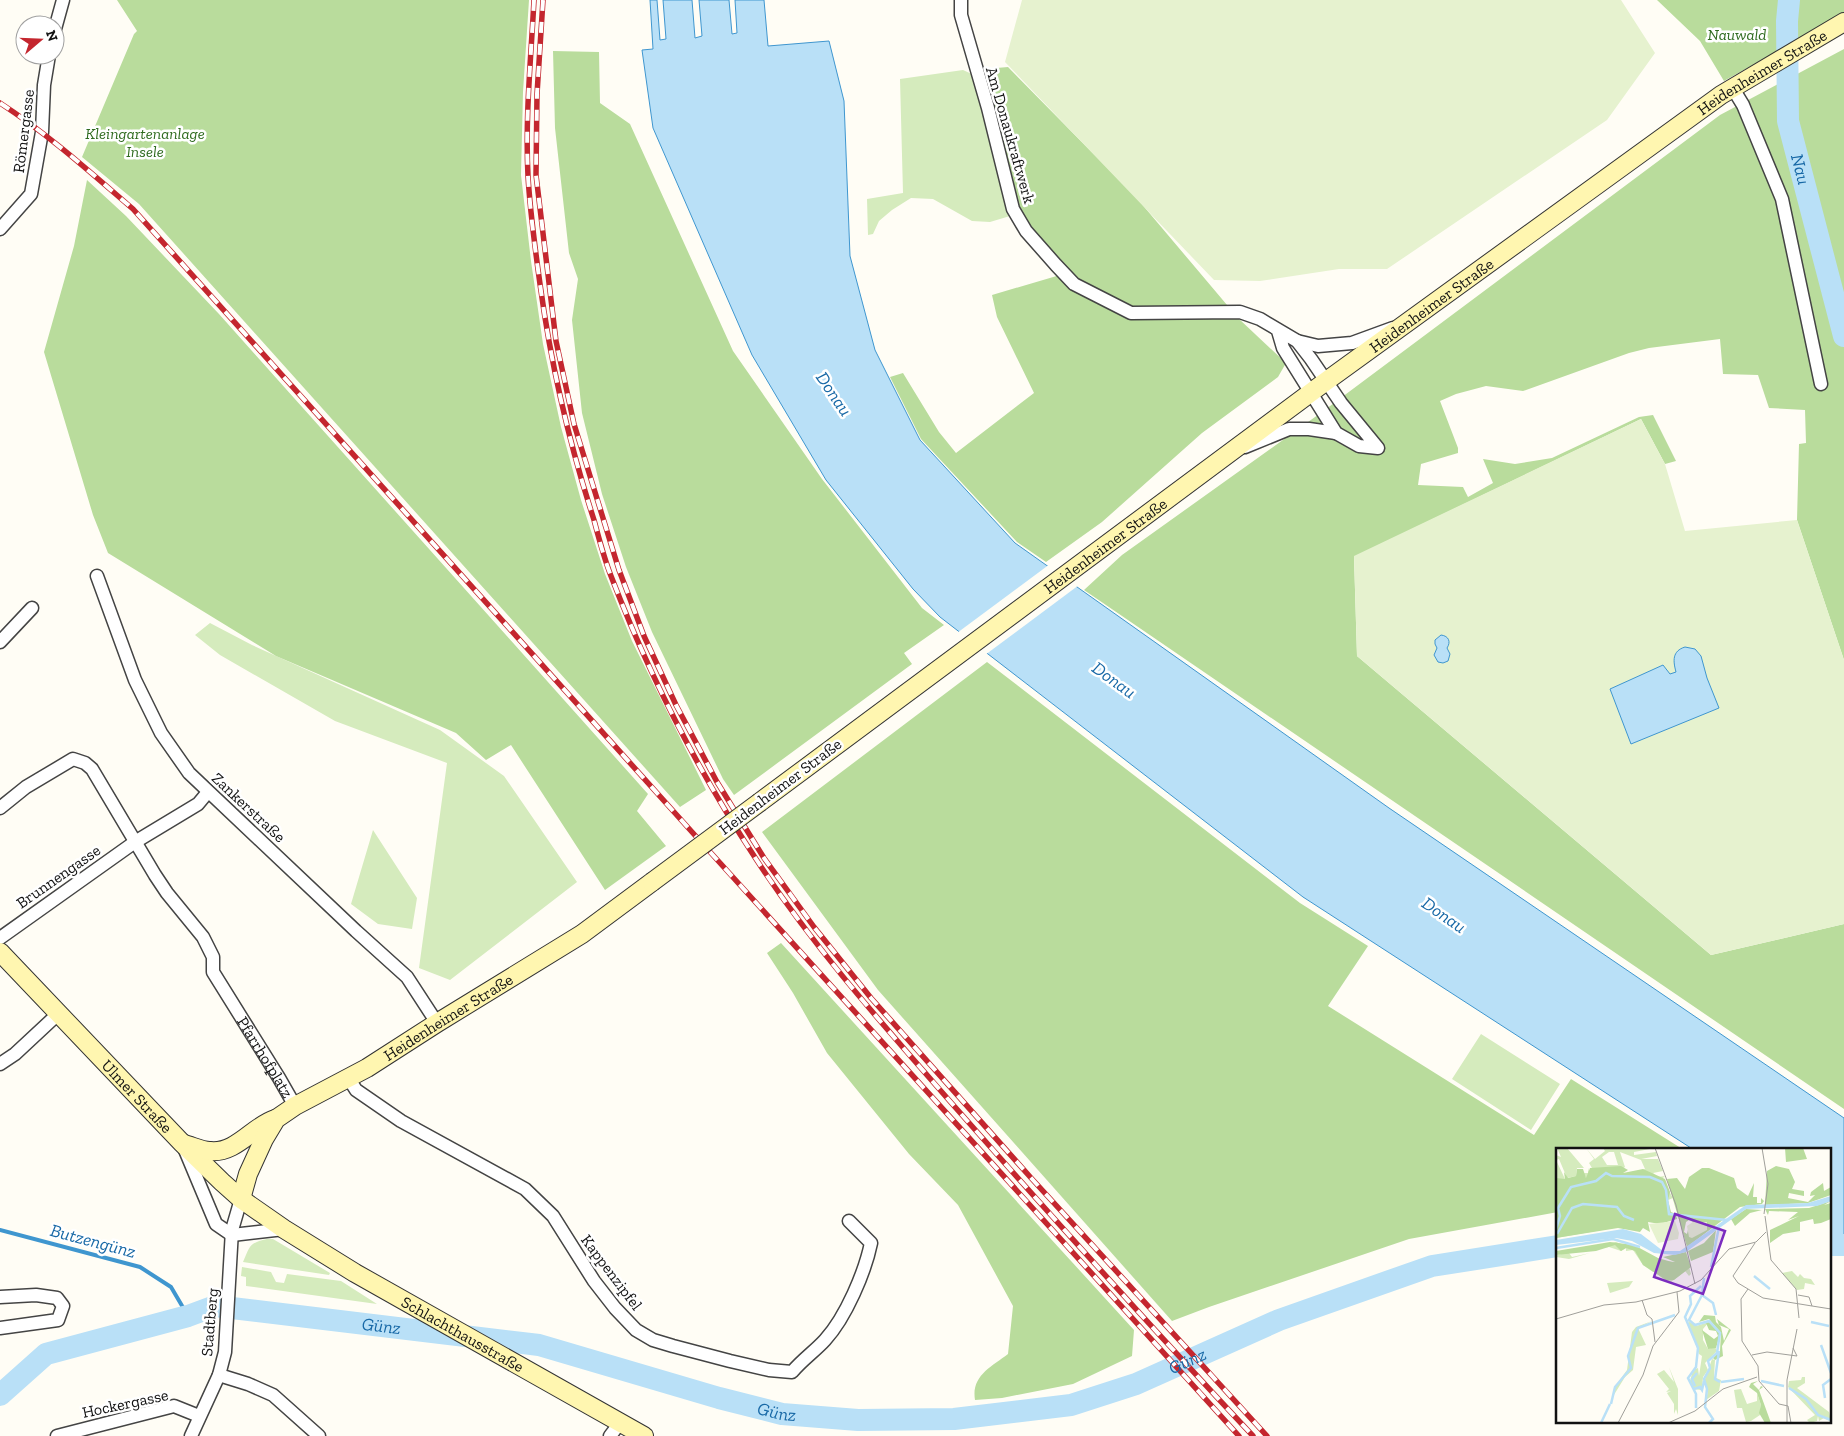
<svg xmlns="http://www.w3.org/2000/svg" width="1844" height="1436" font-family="'Zilla Slab',serif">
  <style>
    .green { fill: #d5ebbd }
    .forest { fill: #b9dc9c }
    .pitch { fill: #e6f2cf }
    .water { fill: #b9e0f7; stroke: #3f96cf }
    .pier { fill: #fffdf5 }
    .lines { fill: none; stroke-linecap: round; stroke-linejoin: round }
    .stream { stroke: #3f96cf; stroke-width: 4 }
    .river { stroke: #b9e0f7; stroke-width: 22 }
    .minor-casing { stroke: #444; stroke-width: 15 }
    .secondary-casing { stroke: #333; stroke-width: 20 }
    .minor { stroke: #fff; stroke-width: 12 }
    .secondary { stroke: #fff6b0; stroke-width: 18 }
    .rail-casing { stroke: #c4262e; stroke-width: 5.5 }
    .rail { stroke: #fff; stroke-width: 4; stroke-dasharray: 11; stroke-linecap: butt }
    .secondary-bridge-casing { stroke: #333; stroke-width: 20; stroke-linecap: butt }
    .secondary-bridge { stroke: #fff6b0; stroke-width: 18 }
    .labels { text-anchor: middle; stroke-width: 5; stroke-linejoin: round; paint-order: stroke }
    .park-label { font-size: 16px; font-style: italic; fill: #2f6b1f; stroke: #fff }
    .street-label { font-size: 16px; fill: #111; stroke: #fff }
    .water-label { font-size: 18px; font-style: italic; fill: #1768a6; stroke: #fff }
    .inset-river { fill: none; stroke: #b9e0f7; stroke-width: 2.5 }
    .inset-road { fill: none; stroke: #a09f9a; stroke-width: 1 }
    .view { fill: #7b2cbf; fill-opacity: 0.15; stroke: #7b2cbf; stroke-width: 2.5 }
    .inset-edge { fill: none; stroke: #111; stroke-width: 2.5 }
  </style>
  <rect width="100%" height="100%" fill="#fffdf5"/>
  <path class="green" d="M963 70 974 75 1010 216 990 222 972 221 933 199 911 198 892 210 879 221 873 234 868 235 867 199 903 193 900 79Z
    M210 623 252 645 440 730 504 776 577 882 450 980 419 968 447 763 335 721 220 655 195 635Z
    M373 830 417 898 412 929 378 924 351 904Z
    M1481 1034 1560 1084 1531 1130 1452 1079Z
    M267 1239H273L330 1273 329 1275 243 1262C250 1246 249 1243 267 1239Z
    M242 1267 271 1272 276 1282 284 1283 287 1274 341 1281 377 1304 246 1286V1277L241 1276Z"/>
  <path class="forest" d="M117 0H529L523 92 521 175 531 261 543 344 561 427 581 500 605 574 632 641 706 790 680 807 139 204 82 157 134 34 137 31Z
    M1657 0H1844V14L1724 81 1700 41Z
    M1844 49V660L1797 520 1799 444 1806 443 1805 410 1769 408 1758 375 1723 374 1720 339 1649 348 1629 353 1523 391 1486 386 1456 394 1440 401 1458 448V453L1421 464 1418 485 1463 487 1468 497 1493 483 1483 459 1515 464 1552 458 1639 417 1653 415 1676 461 1665 464 1641 419 1354 557 1357 656 1711 955 1844 924V1109L1084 590 1122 555 1322 412 1720 115Z
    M553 51 599 52 600 103 630 124 733 351 822 479 922 608 944 625 904 653 912 664 734 795 723 779 652 632 626 567 602 494 582 413 572 320 578 279 569 253 555 128Z
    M1008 67 1135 196 1238 318 1286 363 1278 377 1202 433 1102 522 1046 562 1017 542 921 439 890 377 903 373 939 432 956 453 1034 393 997 317 992 295 1060 275 1019 211 985 69Z
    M87 180 126 216 219 314 648 794 637 811 666 846 605 890 511 745 486 760 456 733 276 656 108 553 93 515 44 352 74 246Z
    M987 662 1300 903 1368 946 1328 1006 1534 1135 1571 1079 1684 1150H1558V1212L1409 1239 1209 1307 1172 1321 878 990 762 832Z
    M781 943 1134 1330 1132 1356 1073 1384 1002 1398 975 1400C971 1376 991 1367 1008 1354L1013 1306 958 1205 909 1154 827 1053 793 993 767 953Z"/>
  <path class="pitch" d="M1022 0H1621L1655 53 1607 120 1387 269H1339L1260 281 1214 280 1005 62Z
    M1641 419 1665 464 1685 531 1797 520 1844 660V924L1711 955 1357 656 1354 556Z"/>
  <path class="water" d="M650 0H657L660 40 666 39 663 0H692L695 38 702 36 699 0H729L732 34 737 33 735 0H764L768 46 829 41 844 101 850 256 875 350 920 440 1015 543 1389 808 1844 1118V1249L1830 1240V1150H1694L1303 897 940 617 913 589 826 480 752 355 653 128 642 50 653 49Z
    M1441 635C1449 636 1451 642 1447 648L1450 654 1448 661 1443 663 1438 662 1434 655 1437 648 1435 644V640Z
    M1685 647 1695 649 1701 656 1707 678 1719 708 1631 744 1610 689 1663 665 1670 674 1676 672C1673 661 1672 651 1685 647Z"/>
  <path class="pier" d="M1050 564 1079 585 985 655 957 633Z"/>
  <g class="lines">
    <path class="stream" d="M0 1230 140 1267 171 1287 188 1316"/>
    <g class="river">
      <path id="s1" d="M1789 0 1787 21 1788 121 1844 336"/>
      <path d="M1830 1245H1844"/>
      <path id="s2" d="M0 1395 46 1354 188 1316 215 1306 539 1345 719 1398 782 1414 858 1420 954 1419 1071 1405 1136 1384 1279 1320 1432 1266 1558 1246"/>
    </g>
    <defs>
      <g id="minor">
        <path d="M961 0V15L988 108 1013 209 1026 231 1056 265 1074 284 1131 313 1240 312 1260 319 1297 341 1311 359 1341 403 1378 448 1359 446 1336 433 1283 348 1278 331"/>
        <path d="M55 29 63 0"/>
        <path d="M1732 87 1743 105 1782 199 1821 384"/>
        <path d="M0 229 31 194 42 132 44 85 49 55"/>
        <path d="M1297 341 1318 346 1352 343 1393 328"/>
        <path d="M1245 447 1289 429H1309L1336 433"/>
        <path d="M97 576 135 680 161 733 189 773 356 931 407 977 437 1023"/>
        <path d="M0 642 32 608"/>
        <path id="s3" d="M0 808 26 787 73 759 85 763 92 769 155 875 167 893 203 937 213 957V972L279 1078 295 1106"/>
        <path d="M0 938 135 842 198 804 208 792"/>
        <path d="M0 1064 15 1054 59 1013"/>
        <path d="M349 1079 356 1090 401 1121 525 1189 553 1216 594 1281 615 1308 636 1330 653 1340 673 1346 730 1361 769 1370 792 1372C802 1360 815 1351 825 1340 846 1317 865 1272 871 1243L849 1221"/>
        <path d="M185 1150 216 1224 232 1235 284 1229"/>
        <path d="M0 1297 36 1295 57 1298 63 1306 58 1320 0 1328"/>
        <path d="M219 1375 248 1384 273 1395 319 1436"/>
        <path d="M57 1436 174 1406 199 1416"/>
        <path d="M191 1436 219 1375 225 1352 232 1230 241 1199"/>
        <path d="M610 1436 620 1423"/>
      </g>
      <g id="secondary">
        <path id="s4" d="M760 802 1325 382 1721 95 1844 22"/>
        <path id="s5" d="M0 952 182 1143 222 1182 241 1199 284 1229 355 1273 644 1436"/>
        <path d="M184 1144C192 1146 202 1151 210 1151 236 1154 253 1126 275 1119"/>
        <path id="s6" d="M241 1199 248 1174 264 1139 276 1119 295 1106 367 1068 437 1023 582 934 652 882"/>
      </g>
    </defs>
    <use href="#minor" class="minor-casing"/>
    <use href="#secondary" class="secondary-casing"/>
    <use href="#minor" class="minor"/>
    <use href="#secondary" class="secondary"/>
    <defs>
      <path id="rail" d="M534 0C531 58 525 117 528 176 530 212 535 248 540 284 551 365 569 443 594 520 599 539 604 558 611 576 649 675 698 771 756 859 814 948 885 1027 955 1107 1053 1218 1152 1328 1253 1436
        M543 0 537 94 536 175 556 341 574 424 619 570 644 636 676 705 717 782 764 858 814 927 871 998 1032 1179 1267 1436
        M0 103C48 134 90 172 133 209L692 832 1239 1436"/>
    </defs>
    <use href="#rail" class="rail-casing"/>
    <use href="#rail" class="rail"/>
    <defs>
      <path id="secondary-bridge" d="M652 882 760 802"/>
    </defs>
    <use href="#secondary-bridge" class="secondary-bridge-casing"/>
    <use href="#secondary-bridge" class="secondary-bridge"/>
  </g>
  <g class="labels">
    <g class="park-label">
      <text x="1737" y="40">Nauwald</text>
      <text x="145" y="139">Kleingartenanlage<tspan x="145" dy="18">Insele</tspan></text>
    </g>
    <g class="street-label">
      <text dy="6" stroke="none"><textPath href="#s4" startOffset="1240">Heidenheimer Straße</textPath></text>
      <text transform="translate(23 131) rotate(-83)" y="6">Römergasse</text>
      <text transform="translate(1011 135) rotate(74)" y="6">Am Donaukraftwerk</text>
      <text dy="6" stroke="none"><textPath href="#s4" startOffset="835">Heidenheimer Straße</textPath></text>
      <text dy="6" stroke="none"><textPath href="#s4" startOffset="430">Heidenheimer Straße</textPath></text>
      <text transform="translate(780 786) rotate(-37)" y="6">Heidenheimer Straße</text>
      <text transform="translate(249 807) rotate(43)" y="6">Zankerstraße</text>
      <text transform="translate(58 876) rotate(-35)" y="6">Brunnengasse</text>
      <text dy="6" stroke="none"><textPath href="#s6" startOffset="288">Heidenheimer Straße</textPath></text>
      <text dy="6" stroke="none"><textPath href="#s3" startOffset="449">Pfarrhofplatz</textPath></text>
      <text dy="6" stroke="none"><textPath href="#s5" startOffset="199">Ulmer Straße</textPath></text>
      <text transform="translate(612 1272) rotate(53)" y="6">Kappenzipfel</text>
      <text transform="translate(209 1322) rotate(-85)" y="6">Stadtberg</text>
      <text dy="6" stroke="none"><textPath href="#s5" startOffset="605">Schlachthausstraße</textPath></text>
      <text transform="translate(125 1403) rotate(-12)" y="6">Hockergasse</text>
    </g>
    <g class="water-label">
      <text dy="6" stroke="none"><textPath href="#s1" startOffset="171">Nau</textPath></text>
      <text transform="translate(834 394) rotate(56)" y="6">Donau</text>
      <text transform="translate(1114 680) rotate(36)" y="6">Donau</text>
      <text transform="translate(1444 915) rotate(35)" y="6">Donau</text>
      <text transform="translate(93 1241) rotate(15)" y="6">Butzengünz</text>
      <text dy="6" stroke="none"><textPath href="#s2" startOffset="405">Günz</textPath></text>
      <text dy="6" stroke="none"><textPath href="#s2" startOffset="1231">Günz</textPath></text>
      <text dy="6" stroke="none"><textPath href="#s2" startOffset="811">Günz</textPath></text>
    </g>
  </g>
  <g transform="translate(1556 1148)">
    <rect width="275" height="275" fill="#fffdf5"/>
    <path d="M1 0H11L28 20H21L20 28 11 30 3 11 0 12 9 31 30 30 27 25H32V20L34 27 46 20H36L33 15 38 11 30 0 39 11 49 3 47 0H99L78 4V7L100 4 101 8 85 11H102L107 23 97 25 102 29 109 28 106 31 117 50 112 52V49L75 80 63 79 0 90V7L5 9ZM53 4H58L62 17H51L46 9ZM64 4 85 12 89 21 73 27 61 24 69 19ZM60 94 109 113 132 115 135 126 133 128 129 123 115 134 110 133 100 125 108 123 97 124 87 117 77 102 70 103V100L65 103 53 99 13 105 16 109 34 105 13 111 0 109 1 107ZM236 123 242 129 244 126 248 130 255 131 259 137 249 135 248 141 241 142 226 125ZM77 133 73 139 54 145 51 135ZM96 173 82 180 90 197 80 199 77 222 69 229 56 250 58 240 71 222 76 184 80 179ZM132 173 140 178 153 174 147 181V192L152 201 159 199 161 203 149 215 152 222 147 229 146 242 137 241 134 233 137 222 142 220 143 228 146 208 143 206ZM156 211 159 212 158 229 165 232 163 243 150 252 152 243 148 234ZM113 219 122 241V267L120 261 118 266V256L111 245 115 243 110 244 113 241 101 226 108 222 118 234ZM246 229H249V235L241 240 273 264 275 274 268 270 263 273 262 268 261 273 254 275 251 272 259 267 232 239 233 233 245 232ZM185 241 191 256 201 253V245L205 257 204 267 195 273 190 274 186 260H181L178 242Z" fill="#d5ebbd" fill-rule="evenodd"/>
    <path d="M229 0H247L251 11 230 14ZM65 18 72 22 67 25 87 21 109 31 114 44 112 52 115 64 120 66 121 71 104 76 92 74 94 84 87 80 84 84 62 80 0 90V30L9 31 8 24 12 30 20 28 21 21H27L30 30 34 20ZM220 18 233 21 239 34 236 41 248 43V48L233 45 232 50 252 54 259 47 254 48 255 44 267 35 268 43 275 39V47L252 55 209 57 211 23ZM146 20H153L178 30 181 40 192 48 198 35 197 49H201V55H205V50L208 53 206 56 184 59 131 99 111 31 121 30 129 41 133 29ZM133 72 137 74H151L133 89V77L131 86 128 84 130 74ZM275 53 268 57 275 55V71L265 75 258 76 257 71 244 74V83L227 86 214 95V82L243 68 232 72 242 64 213 63 212 67 209 61 253 60ZM190 61 206 62 194 65 179 78 175 71ZM160 82 157 104 135 113 132 103 148 95ZM54 94 78 97 102 110 116 114H130H119L107 109 130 104 135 119 118 132H110L87 117 79 103 70 100 65 103 59 97 40 103 0 107V103ZM148 167 159 168 160 174 165 179 168 193 173 181 163 177 161 171 175 182 166 198 167 208 159 212 157 210 164 203 165 185 153 171 143 174ZM154 174 164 186 160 200 152 201 146 182 158 191 162 188 160 183 153 182 150 175ZM202 233 197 236 203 242 205 238 207 239 203 242 215 275H209L203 265 205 257 201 245 193 239 195 235Z" fill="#b9dc9c" fill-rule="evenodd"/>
    <path d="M119 73 123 85 122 91 102 95 93 76ZM137 74H151V82L136 90 133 89 131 78Z" fill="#e6f2cf"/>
    <path d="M275 48V53L261 58 190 61 130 104 119 107 98 105 76 93 60 90 0 97V92L67 81 85 86 107 103H124L190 57 252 55Z" fill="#b9e0f7"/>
    <path class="inset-river" d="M0 81 4 68 2 60 15 39 40 33 50 25 56 28 94 29 106 34 110 42 113 66 171 72M1 86 16 60 27 56 61 59 68 68 78 72M0 100 57 91 84 99M155 119 163 79M198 128 214 141M148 130 146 147 133 172 139 177 153 173 164 185 161 205 152 213 154 220 148 231 151 241 149 259 157 271 153 275M146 147 157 155 160 167M255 174 273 178M265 197 275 225M163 203 159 231 164 234M205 233 228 238M165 234 188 231M139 238 136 231 141 225M233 240 250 251 262 267 275 272M138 241 144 239 146 242 148 233M269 250 267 237 275 231M55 256 59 239 75 220 72 208 82 180 119 167M140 260V246L132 230 140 219 142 200 129 169 135 156 134 148 145 138M45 275 54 256"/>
    <path class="inset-road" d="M99 0 120 57 139 136M206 0 212 36 208 66M209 68 215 112 240 141 243 170M199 95 177 128 182 135 207 150 256 158M192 141 185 151 186 193 202 218 203 233 223 256 232 258M242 147 253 149 256 158M86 152 91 167 96 171 99 194M256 158 275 161M0 171 48 157 80 154 124 143 145 132 173 101 200 94 210 84M196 207 211 204 241 208 237 200M232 258 235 275M62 275 87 227 97 198 123 164 121 144M112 275 139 263 167 241 201 229M231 275V232L241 181"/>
    <path class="view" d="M119 66 169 83 147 146 98 129Z"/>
    <rect width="275" height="275" class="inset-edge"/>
  </g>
  <g transform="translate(40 40) rotate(71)"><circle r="24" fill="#ffffff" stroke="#a0a0a0"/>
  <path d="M0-4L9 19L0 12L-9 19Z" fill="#c4262e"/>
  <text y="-8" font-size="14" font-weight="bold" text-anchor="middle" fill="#111111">N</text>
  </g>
</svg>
